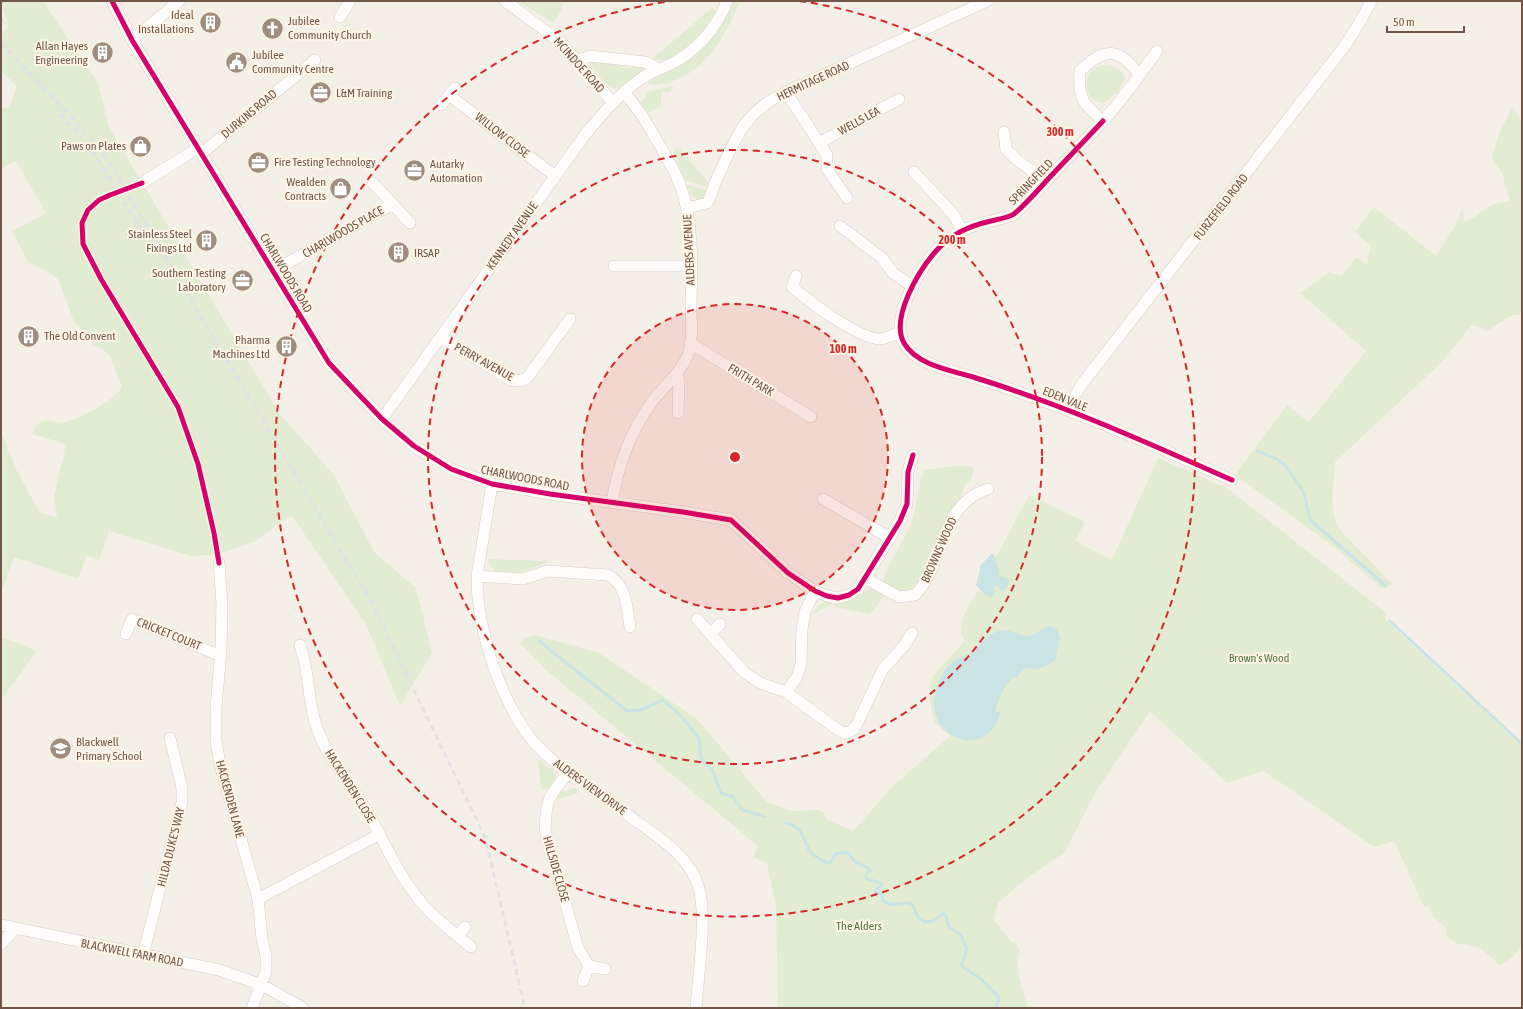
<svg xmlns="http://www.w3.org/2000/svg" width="1523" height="1009" font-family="'Asap Condensed',sans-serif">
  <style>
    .green { fill: #e1ecd2 }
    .water { fill: #cae3e4 }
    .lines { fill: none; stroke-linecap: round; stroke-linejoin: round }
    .stream { stroke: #cae3e4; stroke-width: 3 }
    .minor-casing { stroke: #d7cdc5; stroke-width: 12 }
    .minor { stroke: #fefdfb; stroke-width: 11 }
    .rail { stroke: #e3e1e3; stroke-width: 3; stroke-dasharray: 6 4; stroke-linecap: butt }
    .cycleway-casing { stroke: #fef5e7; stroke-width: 8 }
    .cycleway { stroke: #d6006c; stroke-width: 5 }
    .ring { fill: none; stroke: #d62828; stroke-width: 2; stroke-dasharray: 7 5 }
    .labels { text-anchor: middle; stroke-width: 4; stroke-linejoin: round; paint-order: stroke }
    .poi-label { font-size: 12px; fill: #715749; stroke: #fef5e7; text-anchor: start }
    .street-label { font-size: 12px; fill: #715749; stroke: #fef5e7 }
    .park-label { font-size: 12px; fill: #527742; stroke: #fef5e7 }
    .centre { fill: #d62828; stroke: #fef5e7; stroke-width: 2 }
    .ring-label { font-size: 12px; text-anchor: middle; font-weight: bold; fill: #d62828; stroke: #fef5e7; stroke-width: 4; stroke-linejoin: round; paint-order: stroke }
  </style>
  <rect width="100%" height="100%" fill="#f5f0e7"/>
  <path class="green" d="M1 1H43L98 83 109 127 279 413 334 475 374 552 416 588 432 653 400 706 366 624 293 517 287 518 254 542 222 553 208 555 191 556 109 531 99 560 86 556 78 579 14 557 1 593V432L17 471 39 512 57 518 54 497 66 444 32 434C43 410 51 426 66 422 81 418 115 400 122 387L110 356 104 350 92 344 73 319 58 279 48 272 28 262 12 231 46 213 16 161 1 169V107L9 108 17 86 1 71V34L9 26 1 21V17L8 25Z
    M518 1H563L561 11 553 23Z
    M734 1H740C726 35 706 73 667 83 661 84 655 86 649 84L648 82C692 60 712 47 734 1Z
    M712 8 716 10C706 27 688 55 667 60 663 61 656 59 652 59Z
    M592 61 629 68 640 66 643 68V71C610 96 613 94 589 62Z
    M1101 65C1111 65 1122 68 1125 79L1118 92 1102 104 1091 99C1084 85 1085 71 1101 65Z
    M673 86 670 92H661V106L648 113 641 103 649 91Z
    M1512 107 1522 120V314L1510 316 1486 332 1483 328 1472 325 1442 362 1335 462C1334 485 1327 512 1341 531L1393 585 1382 589 1333 546 1235 475 1287 405 1309 422 1366 351 1300 293 1329 272 1342 276 1356 257 1367 264 1371 246 1355 232 1374 207 1436 256 1456 224 1463 206 1464 222C1472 220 1476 215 1483 210 1491 204 1500 203 1510 201L1502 173 1494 161 1492 155 1500 132Z
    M678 147 708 182 707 187 686 181 673 152Z
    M687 185 707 190 705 196 700 199 692 197Z
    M1158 458 1227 488 1385 612 1386 620 1522 746V945C1516 955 1510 960 1500 965L1480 948 1456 943 1445 934 1447 928 1433 917 1428 905 1424 907 1394 841 1374 847 1264 771 1227 783 1150 711 1097 790 1064 853 1027 878 998 903 994 920 1011 942 1016 943 1020 952C1013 965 1024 994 1028 1008H778L776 906 767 864 753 857 758 846 546 670 521 644 524 638 535 635 599 653 697 719 767 802 791 811 819 810 823 812 828 820 853 831 894 785 950 736 935 723 929 697V691L933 676 965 641C954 625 970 605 978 590L985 595 994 586H998L999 570 995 559 1029 495 1085 522 1075 541 1112 560Z
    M957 466H971L974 469 971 480 964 486 962 495 954 506 943 526 923 581 906 594 883 584C886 563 902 546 910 526 918 507 917 487 924 470Z
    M488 559 545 561 548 562C532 568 494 587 488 559Z
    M870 589 885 595 870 614 834 607 835 603 852 601 866 590Z
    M828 601 832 602V604L813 614 820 604Z
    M1 637 37 651 1 700Z
    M539 759 547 767 554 770 556 775 552 789H541L538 760Z
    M573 788 577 789 578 793 555 800 562 790 564 792Z"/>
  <path class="water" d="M992 553 994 555 999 570V576L1008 578C1010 585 1007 587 1002 592L998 586H994V594L991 598 985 595 976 585 981 565Z
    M1048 626 1056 628 1060 637 1055 661 1037 670C1028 666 1021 668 1017 679L1014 677C1003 686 1000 696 995 711L1000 712C998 732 977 746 958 738 925 726 930 683 952 662 957 658 965 657 971 653 979 647 988 633 999 631 1009 628 1019 636 1029 636 1034 635 1043 629 1048 626Z"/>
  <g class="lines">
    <path class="stream" d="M1257 451 1277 459 1287 467 1304 493 1310 520 1385 585
      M1390 621 1522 744
      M539 641 627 711 641 710 663 700 680 715 699 738 701 759 713 771 721 793 733 797 742 810 764 816
      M786 823C803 827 803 838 809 850 812 855 825 863 831 863L835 854 846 852 850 855 854 861 868 868 870 871 866 875 867 879 881 883V886L876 890 875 894 882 893 883 901C895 909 901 900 912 904L918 917 925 922 933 921 942 914H945L949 927 961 935 967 949 961 966 981 979 999 997 996 1008"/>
    <defs>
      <path id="minor" d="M112 1 132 40 329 363 382 419 414 446 451 469 492 484 550 494 683 512 731 520 788 573 815 591 827 596 838 598 849 595 858 589 900 521 907 504 908 472 913 455
        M505 1 563 44 612 102
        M340 17 350 1
        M132 40 179 1
        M578 60 590 56 645 62 659 69
        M1140 75C1118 48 1106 46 1080 71 1078 98 1082 103 1103 121 1123 99 1140 75 1157 51
        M786 92 827 155V169L847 198
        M449 95 555 176
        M441 105 455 88
        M1103 121C1085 140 1067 159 1049 178 1038 190 1027 203 1014 214 1008 218 998 219 991 221 969 226 951 234 936 251 919 270 890 318 904 343 917 366 954 371 976 378 1064 405 1148 443 1232 480
        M1004 132 1006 149 1017 160 1046 181
        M819 143 899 99
        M202 153 315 60
        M914 172 953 214 962 230
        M142 183 198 148
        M373 183 410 223
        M687 208 707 203C711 197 713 188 716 181 735 140 742 113 786 92L987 1
        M840 226 882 258 893 273 913 287
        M614 266H692
        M273 271 393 204
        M796 276 792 287C810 302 857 338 880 339 886 339 894 334 900 332
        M441 337 511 380 519 381 527 378 570 319
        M690 343 811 417
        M677 375 679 381 678 413
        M1066 410 1082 384 1344 47 1360 22 1371 1
        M382 419 584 136C602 114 619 94 642 78 650 72 660 69 669 65 696 52 717 28 727 1
        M492 484 477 576C477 629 499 698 532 740 539 749 549 757 558 765 566 773 575 778 585 784 604 796 621 810 639 823 662 840 688 856 698 885 708 913 698 976 696 1008
        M823 499 890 538
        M612 502C618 466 630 432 652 402 663 387 678 376 686 359 694 344 691 322 691 305 692 264 694 221 679 182 674 169 666 157 659 144 649 126 638 108 624 92
        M219 563 222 604 221 651 216 707V740L220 765 258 899 262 939 266 956V972L252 1008
        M477 576 523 579 547 571 608 575C627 585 627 608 630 627
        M865 578 899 597 915 595C946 563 938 505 988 489
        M697 619 744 672 760 683 786 692 841 732 848 733 853 730 857 724 883 669 904 646 912 633
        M126 634 132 619 221 656
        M710 634 720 624
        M300 645C310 672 307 701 317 728 328 759 345 777 362 803 382 835 396 873 421 902 435 919 454 933 471 947
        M786 692 797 677 801 664 802 628 805 612 815 591
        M567 774C548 797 546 800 545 830L578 948 589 966
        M258 899 380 834
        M1 925 219 970 262 985 303 1008
        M458 936 465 927
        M1 944 15 929
        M143 955 182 802V788L170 738
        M583 981 589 966 605 969"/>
    </defs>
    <use href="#minor" class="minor-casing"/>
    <use href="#minor" class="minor"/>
    <path class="rail" d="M1 43 76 122 107 159 372 603 485 837 525 1008
      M60 114 82 137
      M92 150 152 247"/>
    <defs>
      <path id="cycleway" d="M112 1 132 40 329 363 382 419 414 446 451 469 492 484 550 494 683 512 731 520 788 573 815 591 827 596 838 598 849 595 858 589 900 521 907 504 908 472 913 455
        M1103 121C1085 140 1067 159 1049 178 1038 190 1027 203 1014 214 1008 218 998 219 991 221 969 226 951 234 936 251 919 270 890 318 904 343 917 366 954 371 976 378 1064 405 1148 443 1232 480
        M142 183 110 195 99 200 88 210 82 223 83 244 101 279 178 407 198 464 214 533 219 563"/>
    </defs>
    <use href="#cycleway" class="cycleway-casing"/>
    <use href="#cycleway" class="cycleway"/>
  </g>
  <circle cx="735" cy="457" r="153" fill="#d62828" fill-opacity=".12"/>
  <g class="ring">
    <circle cx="735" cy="457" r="153"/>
    <circle cx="735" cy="457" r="307"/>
    <path d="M799 1A460 460 0 1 1 671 1"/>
  </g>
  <defs>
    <symbol id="building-disc" viewBox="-11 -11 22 22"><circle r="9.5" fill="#9f8d80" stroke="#fef5e7"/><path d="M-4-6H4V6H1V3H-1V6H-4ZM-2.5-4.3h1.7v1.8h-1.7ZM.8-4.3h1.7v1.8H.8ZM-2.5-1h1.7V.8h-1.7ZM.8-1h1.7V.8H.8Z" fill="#fff"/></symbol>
    <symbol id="church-disc" viewBox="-11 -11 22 22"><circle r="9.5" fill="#9f8d80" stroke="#fef5e7"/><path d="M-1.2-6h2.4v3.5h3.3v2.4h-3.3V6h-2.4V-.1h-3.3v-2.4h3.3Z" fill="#fff"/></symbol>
    <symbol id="civic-disc" viewBox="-11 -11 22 22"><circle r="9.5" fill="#9f8d80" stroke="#fef5e7"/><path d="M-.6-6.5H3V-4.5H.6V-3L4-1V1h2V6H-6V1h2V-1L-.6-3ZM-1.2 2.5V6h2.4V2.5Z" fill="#fff"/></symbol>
    <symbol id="office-disc" viewBox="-11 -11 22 22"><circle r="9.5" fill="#9f8d80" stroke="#fef5e7"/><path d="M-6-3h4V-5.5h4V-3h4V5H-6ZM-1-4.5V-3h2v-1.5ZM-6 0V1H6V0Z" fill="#fff"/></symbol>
    <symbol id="shop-disc" viewBox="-11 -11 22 22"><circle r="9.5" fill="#9f8d80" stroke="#fef5e7"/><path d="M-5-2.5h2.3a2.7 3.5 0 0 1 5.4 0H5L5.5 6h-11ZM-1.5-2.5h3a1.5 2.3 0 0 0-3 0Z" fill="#fff"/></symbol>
    <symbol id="school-disc" viewBox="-11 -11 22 22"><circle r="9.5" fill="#9f8d80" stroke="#fef5e7"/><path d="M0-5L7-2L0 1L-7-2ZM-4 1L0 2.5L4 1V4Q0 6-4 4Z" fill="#fff"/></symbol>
  </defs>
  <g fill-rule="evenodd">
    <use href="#building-disc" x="198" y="10" width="25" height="25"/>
    <use href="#church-disc" x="260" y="16" width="25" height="25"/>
    <use href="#building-disc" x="90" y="40" width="25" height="25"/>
    <use href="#civic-disc" x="224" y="50" width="25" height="25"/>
    <use href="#office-disc" x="308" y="80" width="25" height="25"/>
    <use href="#shop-disc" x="128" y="134" width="25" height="25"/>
    <use href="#office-disc" x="246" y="150" width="25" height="25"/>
    <use href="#office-disc" x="402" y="158" width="25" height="25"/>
    <use href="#shop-disc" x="328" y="176" width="25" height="25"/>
    <use href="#building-disc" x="194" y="228" width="25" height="25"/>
    <use href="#building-disc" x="386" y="240" width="25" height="25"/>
    <use href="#office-disc" x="230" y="268" width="25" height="25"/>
    <use href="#building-disc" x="16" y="324" width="25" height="25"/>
    <use href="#building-disc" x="274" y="334" width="25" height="25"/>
    <use href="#school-disc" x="48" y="736" width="25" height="25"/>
  </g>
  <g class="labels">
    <g class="poi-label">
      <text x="194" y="19" text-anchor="end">Ideal<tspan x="194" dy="14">Installations</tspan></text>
      <text x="288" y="25">Jubilee<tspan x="288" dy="14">Community Church</tspan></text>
      <text x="88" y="50" text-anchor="end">Allan Hayes<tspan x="88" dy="14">Engineering</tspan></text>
      <text x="252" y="59">Jubilee<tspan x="252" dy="14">Community Centre</tspan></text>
      <text x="336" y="97">L&amp;M Training</text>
      <text x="126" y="150" text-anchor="end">Paws on Plates</text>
      <text x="274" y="166">Fire Testing Technology</text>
      <text x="430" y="168">Autarky<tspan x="430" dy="14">Automation</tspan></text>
      <text x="326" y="186" text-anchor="end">Wealden<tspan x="326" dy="14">Contracts</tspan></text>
      <text x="192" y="238" text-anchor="end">Stainless Steel<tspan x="192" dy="14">Fixings Ltd</tspan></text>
      <text x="414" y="257">IRSAP</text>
      <text x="226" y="277" text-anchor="end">Southern Testing<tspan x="226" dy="14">Laboratory</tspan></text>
      <text x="44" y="340">The Old Convent</text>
      <text x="270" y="344" text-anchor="end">Pharma<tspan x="270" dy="14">Machines Ltd</tspan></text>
      <text x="76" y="746">Blackwell<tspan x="76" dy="14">Primary School</tspan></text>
    </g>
    <g class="street-label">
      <text transform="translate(579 65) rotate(48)" y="4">MCINDOE ROAD</text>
      <text transform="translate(813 81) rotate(-25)" y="4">HERMITAGE ROAD</text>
      <text transform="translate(249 114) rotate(-40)" y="4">DURKINS ROAD</text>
      <text transform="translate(859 121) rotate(-29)" y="4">WELLS LEA</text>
      <text transform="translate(502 135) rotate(38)" y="4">WILLOW CLOSE</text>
      <text transform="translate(1031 182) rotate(-46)" y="4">SPRINGFIELD</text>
      <text transform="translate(1221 207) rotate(-52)" y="4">FURZEFIELD ROAD</text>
      <text transform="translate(343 232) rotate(-30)" y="4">CHARLWOODS PLACE</text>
      <text transform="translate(512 236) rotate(-55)" y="4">KENNEDY AVENUE</text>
      <text transform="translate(689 250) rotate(-93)" y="4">ALDERS AVENUE</text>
      <text transform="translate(286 273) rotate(59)" y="4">CHARLWOODS ROAD</text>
      <text transform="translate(484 362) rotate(29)" y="4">PERRY AVENUE</text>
      <text transform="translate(751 380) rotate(31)" y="4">FRITH PARK</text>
      <text transform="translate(1065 399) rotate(22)" y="4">EDEN VALE</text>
      <text transform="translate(525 478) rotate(11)" y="4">CHARLWOODS ROAD</text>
      <text transform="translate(939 550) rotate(-66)" y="4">BROWNS WOOD</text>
      <text transform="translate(169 634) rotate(22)" y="4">CRICKET COURT</text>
      <text transform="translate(350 786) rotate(58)" y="4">HACKENDEN CLOSE</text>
      <text transform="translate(590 787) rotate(36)" y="4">ALDERS VIEW DRIVE</text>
      <text transform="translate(230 799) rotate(75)" y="4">HACKENDEN LANE</text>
      <text transform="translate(171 847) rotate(-76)" y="4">HILDA DUKE'S WAY</text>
      <text transform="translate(556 869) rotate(74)" y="4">HILLSIDE CLOSE</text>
      <text transform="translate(132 953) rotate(11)" y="4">BLACKWELL FARM ROAD</text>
    </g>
    <g class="park-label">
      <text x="1259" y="662">Brown's Wood</text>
      <text x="859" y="930">The Alders</text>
    </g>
  </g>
  <circle cx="735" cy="457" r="6" class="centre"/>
  <g class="ring-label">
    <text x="1060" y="136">300 m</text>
    <text x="952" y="244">200 m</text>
    <text x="843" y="353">100 m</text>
  </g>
  <rect width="1523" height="1009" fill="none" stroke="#715749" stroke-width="4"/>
  <path d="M1387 26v6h77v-6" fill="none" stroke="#715749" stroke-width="2"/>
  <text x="1393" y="26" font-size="12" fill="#715749" stroke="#fef5e7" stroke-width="3" paint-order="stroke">50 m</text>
</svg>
